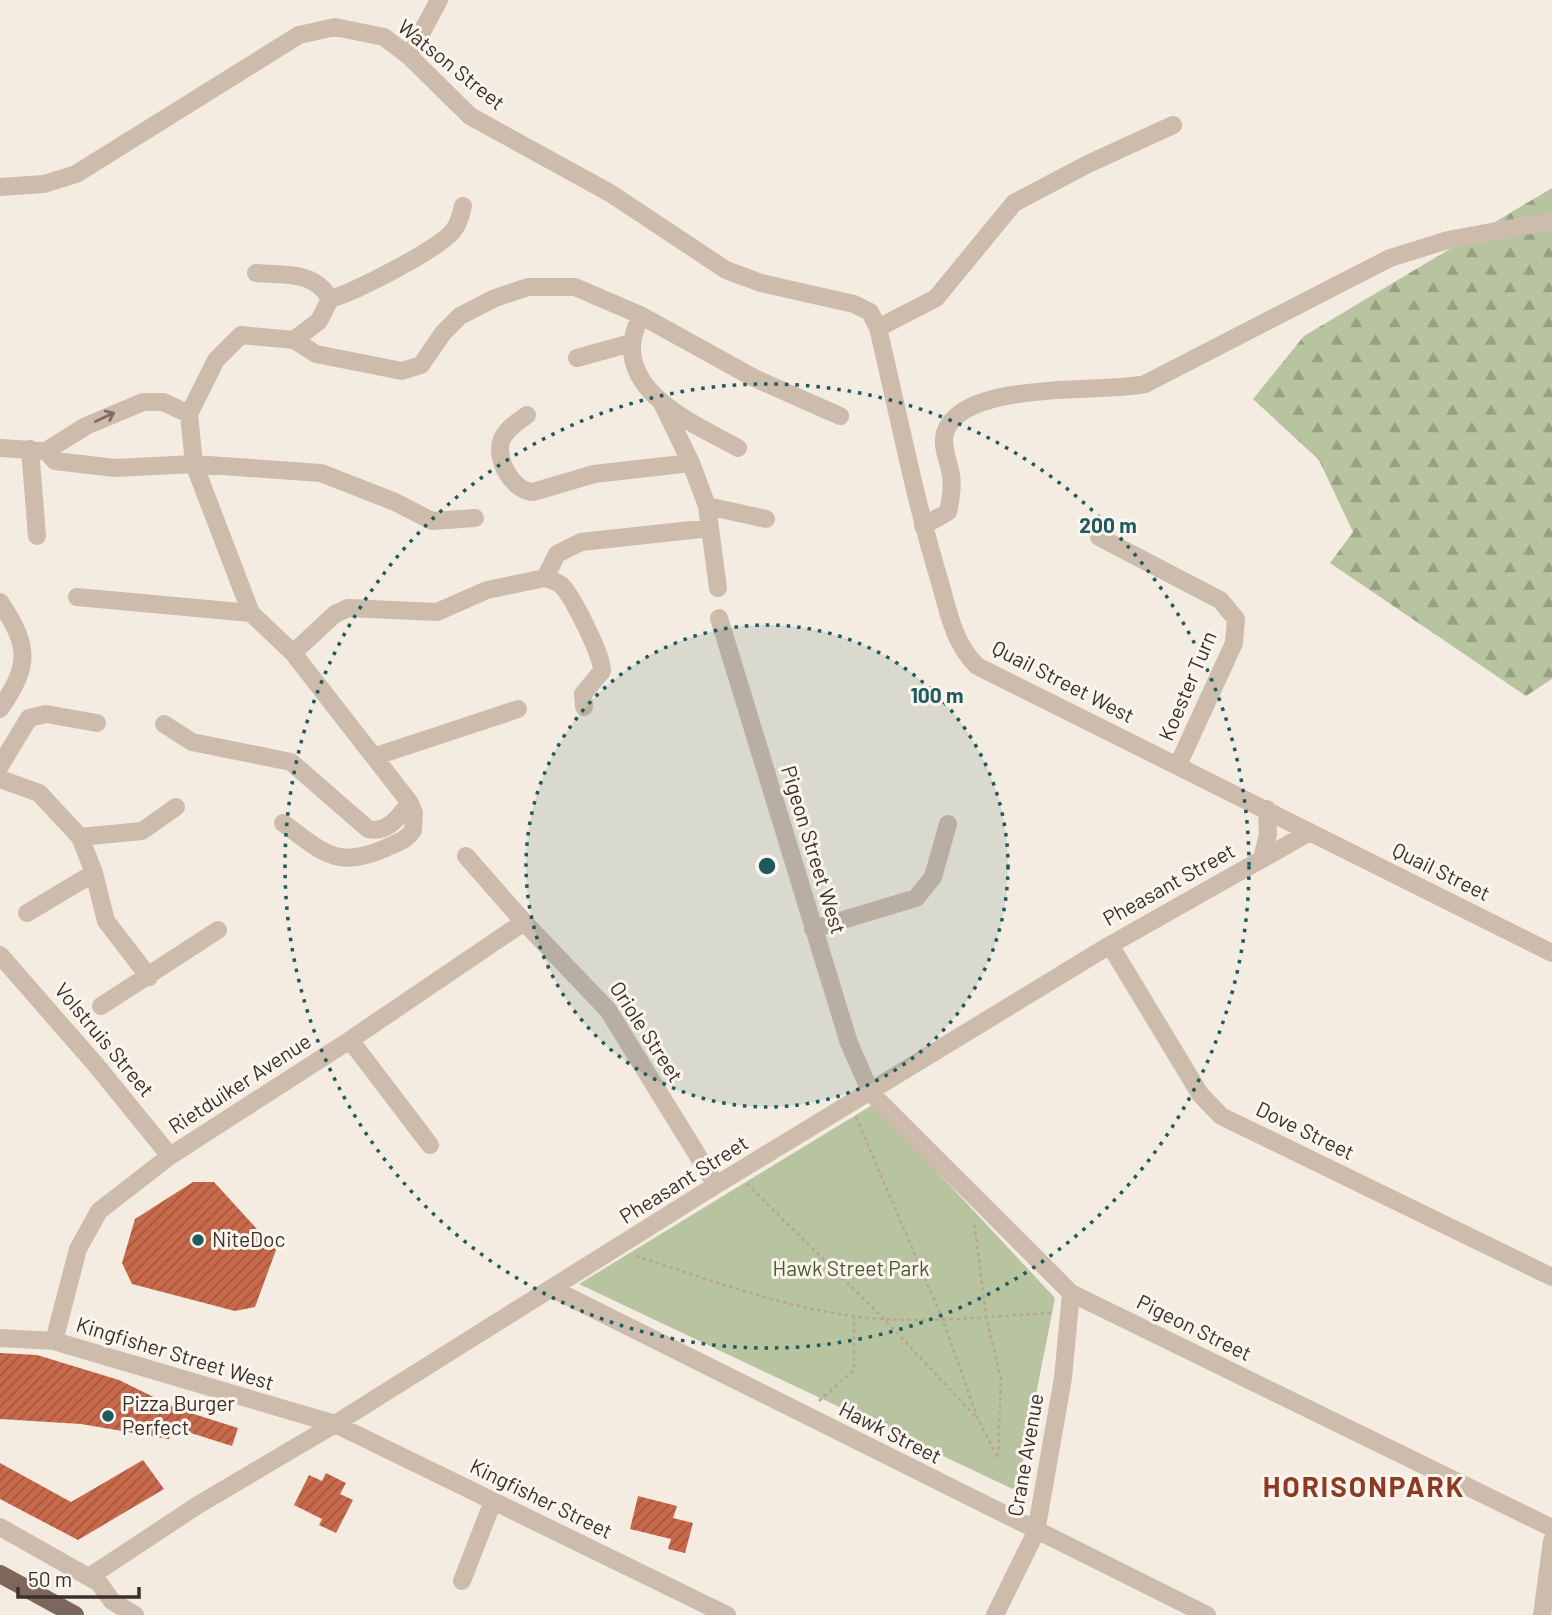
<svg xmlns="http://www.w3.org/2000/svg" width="1552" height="1615" font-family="Barlow,sans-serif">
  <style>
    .green { fill: #b8c4a0 }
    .forest { fill: url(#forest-firs) }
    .building { fill: url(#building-hatch) }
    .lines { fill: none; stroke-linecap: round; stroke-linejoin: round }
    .path { stroke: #b9a596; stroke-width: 2.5; stroke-dasharray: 3.5 3.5; stroke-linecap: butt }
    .minor { stroke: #cdbbac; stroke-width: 18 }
    .major { stroke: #7d675c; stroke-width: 18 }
    .oneway { stroke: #7d6f65 }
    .ring { fill: none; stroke: #1f5a5e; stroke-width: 3.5; stroke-dasharray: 3.5 7 }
    .poi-dot { fill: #1f5a5e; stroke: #fbf5ee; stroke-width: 2.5 }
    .labels { text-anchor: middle; stroke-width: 6; stroke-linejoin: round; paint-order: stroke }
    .street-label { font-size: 21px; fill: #3b302b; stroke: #fbf5ee }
    .poi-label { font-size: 21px; fill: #3b302b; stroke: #fbf5ee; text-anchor: start }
    .park-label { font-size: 21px; fill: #4a5a2e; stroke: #fbf5ee }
    .district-label { font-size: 28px; font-weight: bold; letter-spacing: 2px; fill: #8c3b22; stroke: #fbf5ee }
    .centre { fill: #1f5a5e; stroke: #fbf5ee; stroke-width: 3.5 }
    .ring-label { font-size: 21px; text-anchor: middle; font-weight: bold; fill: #1f5a5e; stroke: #fbf5ee; stroke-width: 6; stroke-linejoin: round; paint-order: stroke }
  </style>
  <defs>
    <pattern id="forest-firs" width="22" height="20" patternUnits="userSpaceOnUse" patternTransform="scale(1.75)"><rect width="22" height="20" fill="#b8c4a0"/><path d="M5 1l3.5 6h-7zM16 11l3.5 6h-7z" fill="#97a083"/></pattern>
    <pattern id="building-hatch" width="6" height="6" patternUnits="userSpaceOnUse" patternTransform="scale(1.75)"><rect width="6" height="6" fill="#c8694b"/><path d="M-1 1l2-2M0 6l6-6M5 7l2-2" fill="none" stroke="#a4573f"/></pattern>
  </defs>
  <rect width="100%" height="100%" fill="#f4ebe1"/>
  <path class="green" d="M874 1104 1055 1298 1017 1491 579 1284Z"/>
  <path class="forest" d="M1552 188V679L1526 696 1330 563 1353 532 1319 460 1253 399 1304 336Z"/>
  <path class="building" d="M193 1182H214L276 1250 255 1307 235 1311 132 1284 122 1263 135 1219Z
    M0 1353 37 1355 119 1380 178 1409 238 1428 232 1446 172 1427 169 1439 81 1424 0 1419Z
    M143 1460 164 1489 78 1540 0 1499V1463L71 1502Z
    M326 1473 346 1483 340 1494 353 1500 336 1533 319 1525 322 1519 294 1505 309 1475 322 1481Z
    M638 1496 677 1506 673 1518 693 1523 685 1553 668 1549 671 1539 630 1529Z"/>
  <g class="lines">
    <path class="path" d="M856 1117 942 1318 978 1419 998 1458 1001 1379 986 1316 974 1221
      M747 1184 882 1317 976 1417
      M636 1256C707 1279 779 1306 853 1316 916 1325 988 1316 1052 1313
      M819 1401 854 1370V1316"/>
    <path class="minor" d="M409 56 439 0
      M0 187 44 184 76 174 299 35 335 27 384 37 409 56 470 116 610 193 726 270 761 283 854 304 870 312 878 328C898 412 914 496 939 579 948 609 953 643 977 666L1552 953
      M256 273C285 276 314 270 330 299L319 321 294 340
      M330 299C355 292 437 250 453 231 459 224 461 214 463 206
      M640 315C637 325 632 336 632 347 631 399 701 427 738 448
      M878 328 936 298 1014 203 1088 164 1173 125
      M577 358 631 343
      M663 405 691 463 707 506 718 588
      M527 415C519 421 507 428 502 439 494 458 512 491 533 492L594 474 691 463
      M0 448 46 451 86 426 143 402H163L189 414
      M30 449 37 536
      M46 451 55 461 115 468 194 464 321 473 395 502 432 521 475 518
      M707 506 766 519
      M923 526 948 512C951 499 953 488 951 475 949 462 941 446 945 433 962 379 1101 394 1145 384L1390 258 1448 240 1552 221
      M1099 537 1220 600 1236 619 1234 643 1178 765
      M545 578C551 580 556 581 561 585 572 595 603 657 602 671L583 694 584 707
      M77 597 251 613
      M0 602C30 647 30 665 0 709
      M719 618 849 1043 871 1093 1071 1293 1552 1528
      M293 653 251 613 194 464 189 414 216 360 241 335 294 340 316 354 402 371 421 365 443 333 460 316 495 298 528 287H575L640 315 754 378 840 416
      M164 724 192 742 291 762 368 829C388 834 399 816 410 803
      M376 756 518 709
      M0 766 29 718 46 714 97 723
      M0 779 39 793 80 837 94 873 106 921 149 977
      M283 823C323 852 336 870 386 848 396 843 407 840 413 830L414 813 410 803 293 653 335 614 348 608 437 612 487 590 545 578 557 554 581 542 710 528
      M80 837 142 831 176 807
      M466 856 524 922 608 1010 716 1185
      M1262 859 1268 834 1267 809
      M27 913 94 873
      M813 929 916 898 933 877 948 824
      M1110 945 1200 1094 1221 1116 1552 1277
      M0 955 96 1065 170 1156
      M101 1006 218 930
      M350 1040 430 1145
      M553 1289 1207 1615
      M0 1338 54 1341 335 1424 727 1615
      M54 1341 78 1249 99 1211 170 1156 350 1040 524 922
      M0 1527 99 1583 112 1601 135 1615
      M89 1577 198 1505 335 1424 716 1185 1110 945 1310 832
      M462 1581 493 1501
      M995 1615 1036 1532 1063 1378 1071 1293
      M1542 1615 1552 1541"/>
    <path class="major" d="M0 1574 75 1615"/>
  </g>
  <defs><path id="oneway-shaft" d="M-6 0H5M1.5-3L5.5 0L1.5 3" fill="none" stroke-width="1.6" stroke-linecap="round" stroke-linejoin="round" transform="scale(1.75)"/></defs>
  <use class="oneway" href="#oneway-shaft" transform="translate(105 417) rotate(-26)"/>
  <circle cx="767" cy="866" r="241" fill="#1f5a5e" fill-opacity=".12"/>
  <g class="ring">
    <circle cx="767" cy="866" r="241"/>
    <circle cx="767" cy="866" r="482"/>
  </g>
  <g class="poi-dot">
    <circle cx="198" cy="1240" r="7"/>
    <circle cx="108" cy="1416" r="7"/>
  </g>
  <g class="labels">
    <g class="street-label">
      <text transform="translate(451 65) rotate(39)" y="7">Watson Street</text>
      <text transform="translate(1063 682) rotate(27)" y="7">Quail Street West</text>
      <text transform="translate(1188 686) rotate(-67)" y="7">Koester Turn</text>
      <text transform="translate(813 850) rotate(73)" y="7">Pigeon Street West</text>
      <text transform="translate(1441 872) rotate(26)" y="7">Quail Street</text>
      <text transform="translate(1169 885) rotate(-29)" y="7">Pheasant Street</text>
      <text transform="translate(646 1032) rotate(57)" y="7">Oriole Street</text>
      <text transform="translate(104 1040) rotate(50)" y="7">Volstruis Street</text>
      <text transform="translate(240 1084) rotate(-33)" y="7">Rietduiker Avenue</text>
      <text transform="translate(1305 1131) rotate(26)" y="7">Dove Street</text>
      <text transform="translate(684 1180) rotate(-32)" y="7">Pheasant Street</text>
      <text transform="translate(1194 1328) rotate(26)" y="7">Pigeon Street</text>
      <text transform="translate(175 1354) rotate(17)" y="7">Kingfisher Street West</text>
      <text transform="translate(890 1433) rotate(27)" y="7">Hawk Street</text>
      <text transform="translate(1026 1455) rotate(-80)" y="7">Crane Avenue</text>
      <text transform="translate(541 1499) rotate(26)" y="7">Kingfisher Street</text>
    </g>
    <g class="poi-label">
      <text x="212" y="1247">NiteDoc</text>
      <text x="122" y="1411">Pizza Burger<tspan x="122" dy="24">Perfect</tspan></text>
    </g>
    <g class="park-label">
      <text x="851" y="1276">Hawk Street Park</text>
    </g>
    <g class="district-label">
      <text x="1364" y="1497">HORISONPARK</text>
    </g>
  </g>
  <circle cx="767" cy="866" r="10" class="centre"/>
  <g class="ring-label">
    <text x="1108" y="533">200 m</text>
    <text x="937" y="703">100 m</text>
  </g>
  <path d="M18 1587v10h121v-10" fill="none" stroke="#3b302b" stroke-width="3.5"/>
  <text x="28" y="1587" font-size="21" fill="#3b302b" stroke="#fbf5ee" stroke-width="5" paint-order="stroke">50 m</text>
</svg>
